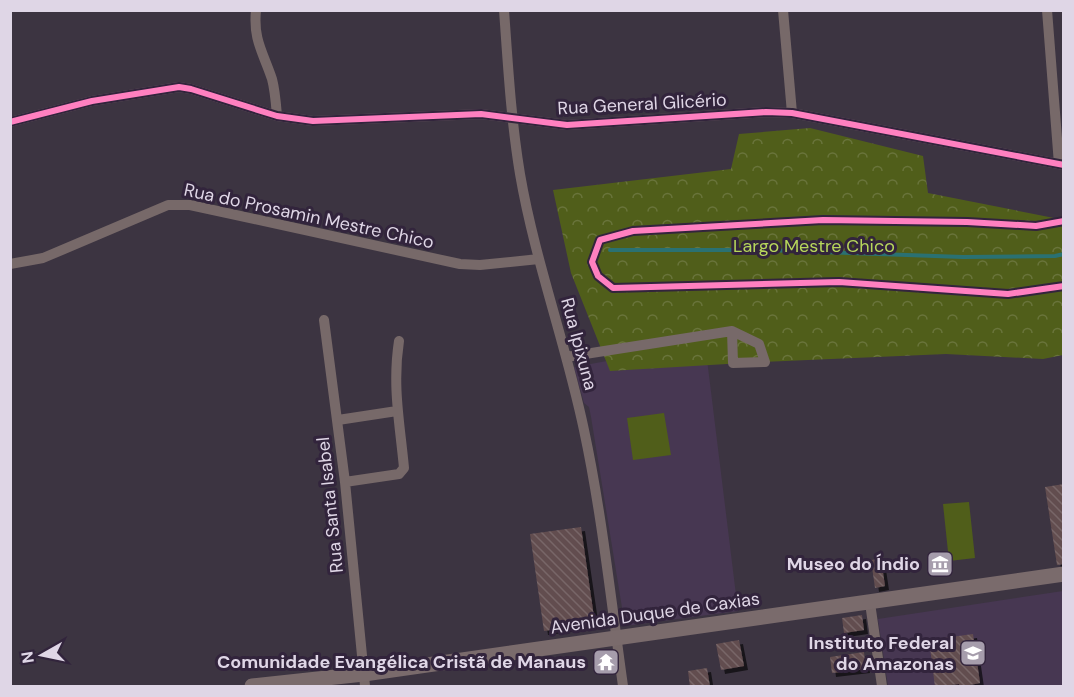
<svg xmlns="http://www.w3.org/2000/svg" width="1074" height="697" font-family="'DM Sans',sans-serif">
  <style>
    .built { fill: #473752 }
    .grass { fill: #505e1a }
    .park { fill: url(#park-crowns) }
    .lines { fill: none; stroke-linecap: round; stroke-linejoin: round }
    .stream { stroke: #2a7172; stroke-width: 4 }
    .building { fill: url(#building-back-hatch); filter: url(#shadow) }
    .street { stroke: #776969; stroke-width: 10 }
    .secondary { stroke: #7a6b6c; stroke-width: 15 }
    .cycleway-casing { stroke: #32243c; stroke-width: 10 }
    .cycleway { stroke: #ff80c0; stroke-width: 6 }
    .labels { text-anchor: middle; stroke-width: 6; stroke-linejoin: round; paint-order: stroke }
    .street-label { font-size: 18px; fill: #dfd6e6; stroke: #32243c }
    .park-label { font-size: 18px; fill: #b7d75b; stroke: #32243c }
    .poi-label { font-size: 18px; font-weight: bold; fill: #dfd6e6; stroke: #32243c; text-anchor: end }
  </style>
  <defs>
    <pattern id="park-crowns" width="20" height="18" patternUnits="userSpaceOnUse" patternTransform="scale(1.5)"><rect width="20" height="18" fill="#505e1a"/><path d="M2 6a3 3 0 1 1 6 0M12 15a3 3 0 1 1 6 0" fill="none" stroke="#69743b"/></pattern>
    <pattern id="building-back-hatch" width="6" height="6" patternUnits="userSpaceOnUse" patternTransform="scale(1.5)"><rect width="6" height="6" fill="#624d4f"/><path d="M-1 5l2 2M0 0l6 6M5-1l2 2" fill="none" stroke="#786668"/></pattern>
    <filter id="shadow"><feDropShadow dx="4" dy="4" stdDeviation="0" flood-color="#0009"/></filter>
  </defs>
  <rect width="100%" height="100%" fill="#3c3441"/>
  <path class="built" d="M705 343 738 611 625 626 591 417 589 407 584 403 574 367Z
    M1063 591V686H888L878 619Z"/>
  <path class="grass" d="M664 413 671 455 633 460 627 418Z
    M969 502 975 558 949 561 943 504Z"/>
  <path class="park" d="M810 128 923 156 928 193 1059 219 1063 217V355L1043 359 946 354 760 362 610 371 571 273 553 190 731 169 739 134Z"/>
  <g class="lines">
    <path class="stream" d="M610 250H766L963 257 1055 256 1064 254"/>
  </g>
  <path class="building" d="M1064 484V564L1057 565 1045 487Z
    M581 527 595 624 544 631 530 534Z
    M881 559 885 586 875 588 871 560Z
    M862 615 864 630 844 633 842 618Z
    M973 634 980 683 960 687 959 684 935 687 929 640Z
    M739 640 744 666 721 670 716 644Z
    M864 652 866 669 832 673 830 657Z
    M707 668 710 687H690L688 671Z"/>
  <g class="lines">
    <path class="street" d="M256 10C253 40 263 52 272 79 275 90 276 104 277 116
      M504 10C508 65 511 120 520 174 535 261 566 344 584 430 602 514 611 601 623 686
      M783 10 792 113
      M1047 10 1059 164
      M10 122 92 101 179 87 191 89 277 116 313 121 481 114 567 125 766 112 792 113 1064 165
      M10 264 43 258 168 205H190L460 264 480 265 539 259
      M324 320 345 482 365 686
      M566 357 732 331 733 363 765 362 759 344 732 331
      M338 420 397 411
      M345 482 399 474 404 468C400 424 392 386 399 341
      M870 603 882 686"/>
    <path class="secondary" d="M252 686 364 674 1064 574"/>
    <defs>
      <path id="cycleway" d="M10 122 92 101 179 87 191 89 277 116 313 121 481 114 567 125 766 112 792 113 1064 165
        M1064 221 1036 226 967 222 823 220 633 231 600 240 592 262 598 276 613 288 839 282 1008 294 1064 286"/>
    </defs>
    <use href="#cycleway" class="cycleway-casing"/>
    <use href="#cycleway" class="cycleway"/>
  </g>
  <defs>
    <symbol id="museum-square" viewBox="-11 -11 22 22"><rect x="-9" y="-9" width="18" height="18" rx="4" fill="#a69dac" stroke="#32243c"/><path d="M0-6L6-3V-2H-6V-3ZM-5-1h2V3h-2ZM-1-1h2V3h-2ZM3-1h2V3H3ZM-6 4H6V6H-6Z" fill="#fff"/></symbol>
    <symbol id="university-square" viewBox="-11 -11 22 22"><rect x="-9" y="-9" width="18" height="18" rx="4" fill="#a69dac" stroke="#32243c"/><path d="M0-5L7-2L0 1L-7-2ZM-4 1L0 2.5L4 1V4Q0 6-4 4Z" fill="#fff"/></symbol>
    <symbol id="temple-square" viewBox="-11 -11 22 22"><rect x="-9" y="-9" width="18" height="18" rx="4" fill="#a69dac" stroke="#32243c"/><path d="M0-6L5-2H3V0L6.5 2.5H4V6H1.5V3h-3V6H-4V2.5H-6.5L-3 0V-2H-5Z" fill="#fff"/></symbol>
  </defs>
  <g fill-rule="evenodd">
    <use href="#museum-square" x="925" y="549" width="30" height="30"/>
    <use href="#university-square" x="958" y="638" width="30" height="30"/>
    <use href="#temple-square" x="591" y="647" width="30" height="30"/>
  </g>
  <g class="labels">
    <g class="street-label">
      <text transform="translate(642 104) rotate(-3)" y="6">Rua General Glicério</text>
      <text transform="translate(309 216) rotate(12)" y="6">Rua do Prosamin Mestre Chico</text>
      <text transform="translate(579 344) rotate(75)" y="6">Rua Ipixuna</text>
      <text transform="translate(330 505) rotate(-96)" y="6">Rua Santa Isabel</text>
      <text transform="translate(655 613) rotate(-8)" y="6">Avenida Duque de Caxias</text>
    </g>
    <g class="park-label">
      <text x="814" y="252">Largo Mestre Chico</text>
    </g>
    <g class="poi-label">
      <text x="920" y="570">Museo do Índio</text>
      <text x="954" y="649">Instituto Federal<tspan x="954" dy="21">do Amazonas</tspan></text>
      <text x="586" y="668">Comunidade Evangélica Cristã de Manaus</text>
    </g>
  </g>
  <rect width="1074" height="697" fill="none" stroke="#dfd6e6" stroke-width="24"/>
  <g transform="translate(42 655) rotate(261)" stroke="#32243c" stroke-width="4.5" paint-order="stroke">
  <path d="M0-4.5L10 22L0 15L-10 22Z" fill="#dfd6e6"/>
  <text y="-9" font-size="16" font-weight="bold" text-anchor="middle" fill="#dfd6e6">N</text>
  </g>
</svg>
